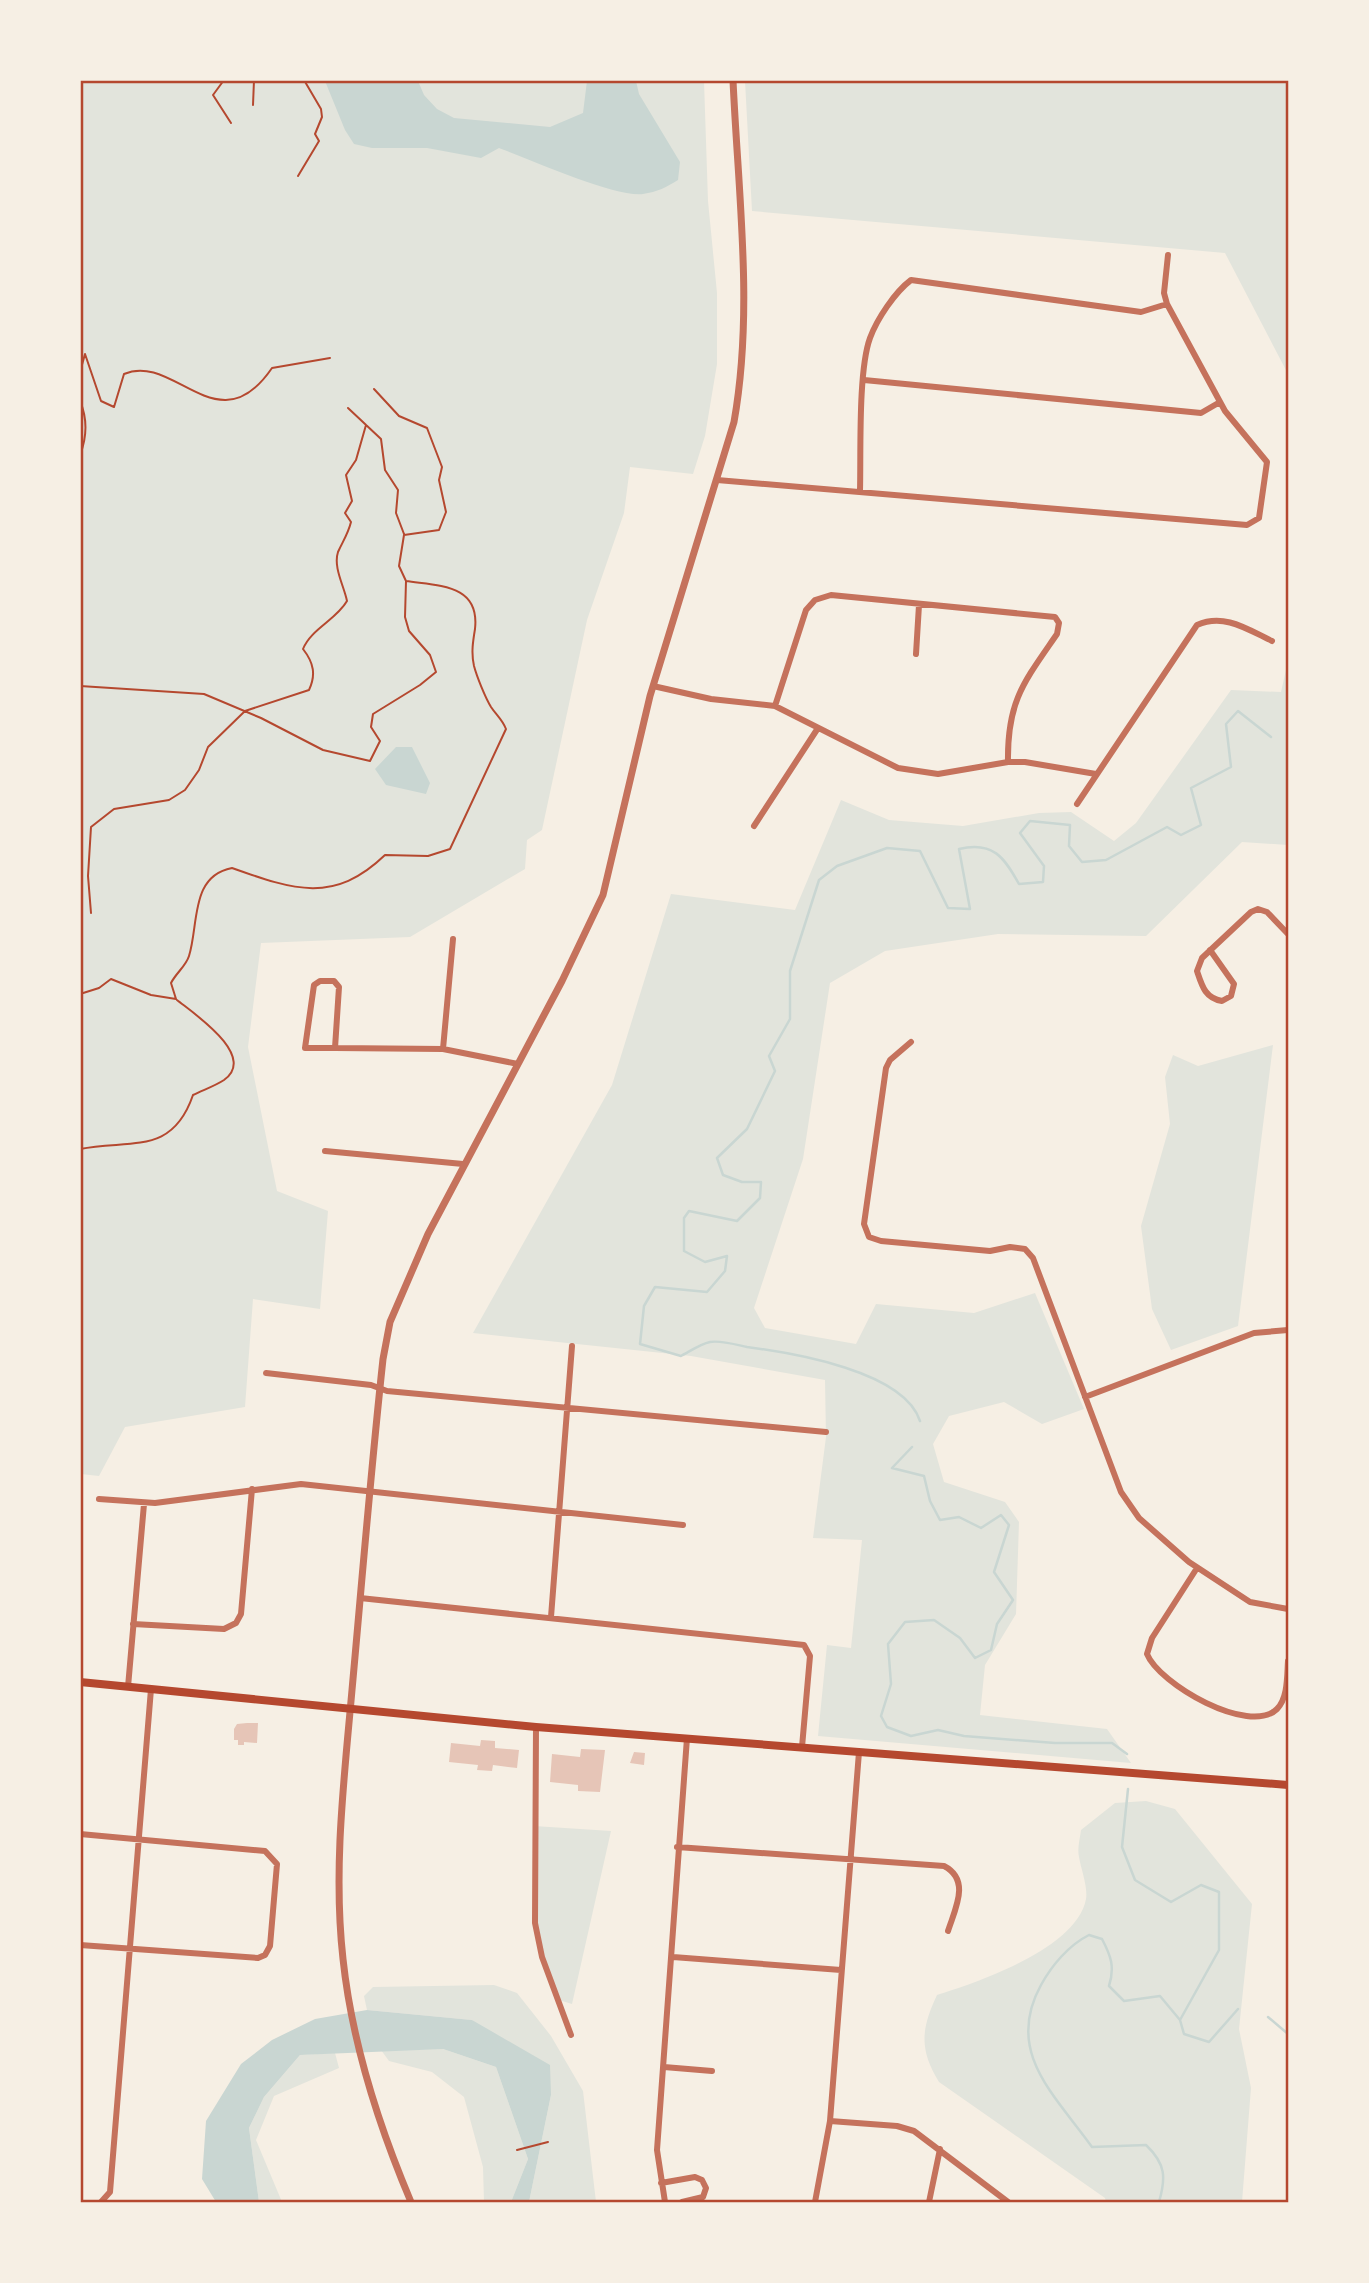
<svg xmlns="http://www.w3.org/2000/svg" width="1369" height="2283" font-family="Manrope,sans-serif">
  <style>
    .green { fill: #e2e4dc }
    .water { fill: #c9d6d2 }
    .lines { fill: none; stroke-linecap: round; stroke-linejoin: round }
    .stream { stroke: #c9d6d2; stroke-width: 2.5 }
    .building { fill: #e6c5b7 }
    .path { stroke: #b5482f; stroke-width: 2 }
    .minor { stroke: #c5725c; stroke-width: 6 }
    .tertiary { stroke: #c5725c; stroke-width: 7 }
    .secondary { stroke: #b5482f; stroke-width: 8 }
    .neatline { fill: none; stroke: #b5482f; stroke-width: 2.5 }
  </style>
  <rect width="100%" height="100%" fill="#f6efe4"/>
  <path class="green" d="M81 81H704L708 201 717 293V364L705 436 693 474 630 467 624 513 587 620 542 830 527 840 525 869 410 937 261 943 248 1047 277 1191 328 1211 320 1309 253 1299 245 1407 125 1427 99 1476 81 1474Z
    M745 81H1288V374L1225 253 752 211Z
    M1288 661V845L1242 842 1146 936 998 934 885 951 830 983 803 1159 754 1308 765 1328 856 1344 876 1304 974 1313 1035 1293 1084 1409 1042 1424 1004 1402 949 1416 933 1444 944 1482 1005 1502 1019 1522 1016 1614 985 1665 980 1715 1107 1729 1131 1763 818 1736 827 1645 851 1648 862 1540 813 1538 826 1437 825 1380 691 1356 473 1333 612 1085 671 894 795 910 841 800 889 820 963 826 1039 813 1071 812 1114 841 1136 823 1231 690 1281 692Z
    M1273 1045 1238 1326 1171 1350 1152 1309 1141 1226 1170 1124 1165 1077 1173 1055 1198 1066Z
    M1146 1801 1175 1809 1252 1904 1239 2029 1251 2088 1242 2202H1106L1105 2198 939 2082C919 2049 921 2029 937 1995 979 1982 1077 1948 1086 1899 1088 1887 1081 1869 1079 1857 1077 1848 1080 1839 1081 1830L1115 1803Z
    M534 1826 611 1831 572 2004 559 2000 538 1941Z
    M494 1985 517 1993 551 2036 583 2091 596 2202H529L551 2095 472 2020 367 2010 364 1996 373 1987Z
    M443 2049 496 2067 528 2159 511 2202H484L483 2167 464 2097 432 2072 389 2061 381 2050Z
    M335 2053 339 2068 274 2096 256 2140 282 2202H259L249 2128 264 2097 300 2055Z"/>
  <path class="water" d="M325 81H418L424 95 437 109 454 118 550 127 583 113 587 81H636L639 94 680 162 678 180C667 187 657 192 643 194 613 197 532 160 499 148L481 158 427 148H372L354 144 345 130Z
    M396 747H412L430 783 426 794 386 785 375 769Z
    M367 2010 472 2020 550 2065 551 2095 529 2202H511L528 2159 496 2067 443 2049 300 2055 264 2097 249 2128 259 2202H216L202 2179 206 2121 241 2064 272 2040 315 2019Z"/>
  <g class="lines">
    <path class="stream" d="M920 1421C904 1371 793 1353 747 1347 737 1345 721 1340 710 1342 700 1344 689 1352 681 1356L640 1344 644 1306 655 1287 707 1292 725 1271 727 1256 705 1262 684 1251V1218L689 1211 737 1221 760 1198 761 1182H742L723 1175 717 1158 747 1129 775 1071 769 1056 790 1019V971L819 880 837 866 887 848 920 851 948 908 970 909 959 849C993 841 1004 857 1019 884L1043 882 1044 866 1020 833 1030 821 1070 825 1069 846 1082 862 1106 860 1167 827 1181 835 1201 825 1191 788 1231 767 1226 724 1238 711 1271 737
      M912 1447 892 1468 924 1476 930 1501 940 1520 959 1517 981 1528 1001 1515 1009 1525 994 1572 1013 1600 997 1624 991 1650 975 1658 960 1638 934 1620 905 1622 888 1644 891 1684 881 1716 887 1727 911 1736 938 1730 964 1736 1055 1743H1112L1127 1754
      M1128 1789 1122 1847 1135 1880 1171 1902 1201 1885 1219 1892V1950L1180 2020
      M1268 2017 1288 2034
      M1159 2202C1166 2178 1166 2164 1146 2145L1092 2147C1055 2095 1004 2052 1041 1985 1052 1965 1069 1945 1089 1935L1102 1939C1111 1956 1115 1967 1109 1986L1124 2001 1160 1996 1180 2020 1184 2034 1209 2042 1238 2009"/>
  </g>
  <path class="building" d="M247 1723H258L257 1743 244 1742V1745H238V1740H234V1729L237 1724Z
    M481 1740 495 1741V1748L519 1750 517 1768 493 1765 492 1771 477 1770 478 1765 449 1762 451 1743 480 1746Z
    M581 1749 605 1750 600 1792 578 1791V1785L550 1782 552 1754 580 1757Z
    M634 1752 645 1753 644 1765 630 1763Z"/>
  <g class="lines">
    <path class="path" d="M224 80 213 95 231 123
      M253 105 254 80
      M298 176 319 141 315 134 322 117 321 109 304 80
      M80 372 85 354 101 401 114 407 124 374C174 352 218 447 272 368L330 358
      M80 401C88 420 87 437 80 455
      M348 408 381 439 385 470 398 490 396 513 404 534
      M80 686 204 694 261 718 323 750 370 761 380 741 371 727 373 714 420 685 436 672 430 655 409 631 405 617 406 581 399 566 404 535 439 530 446 512 439 480 442 467 427 428 399 416 374 389
      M91 913 88 876 91 827 114 809 169 800 185 790 199 770 208 747 245 711 309 690C316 675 314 663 303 649 311 629 336 620 347 601 344 586 333 567 338 552 343 541 348 534 351 522L345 513 352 501 346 475 356 460 366 425
      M80 994 99 988 111 979 151 995 176 999
      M176 999 171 983C176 973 186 966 189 956 199 924 190 876 232 868 294 890 334 904 385 855L428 856 450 849 506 729C502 719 497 716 491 707 485 697 477 677 474 666 471 653 473 641 475 629 480 584 439 586 406 581
      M80 1149C131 1139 172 1156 193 1095 203 1090 215 1086 224 1080 258 1056 193 1013 177 1000
      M517 2150 548 2142"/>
    <path class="minor" d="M864 380 1201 413 1220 402
      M717 480 1247 525 1259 518 1267 462 1225 411 1167 304 1164 293 1168 255
      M860 491C861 453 858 371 870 338 877 319 895 292 911 280L1141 312 1167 304
      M916 654 919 605
      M653 686 711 699 775 706 898 768 938 774 1008 762H1025L1096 774
      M775 706 806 610 815 600 831 595 1055 617 1059 623 1057 634C1024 682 1007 701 1008 762
      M1077 804 1197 625C1224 613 1247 629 1272 641
      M754 826 818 728
      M1210 950 1234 984 1231 996 1222 1001C1205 998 1202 986 1197 971L1202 958 1251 912 1258 909 1267 912 1288 934
      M911 1042 890 1060 886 1068 864 1224 869 1237 881 1241 990 1251 1010 1247 1025 1249 1033 1258 1121 1492 1139 1518 1189 1562 1250 1602 1288 1609
      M335 1048H305L314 985 320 981H334L339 987 335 1048 443 1049 518 1064
      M443 1049 453 939
      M325 1151 463 1164
      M266 1373 371 1385 387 1391 826 1432
      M1085 1397 1254 1333 1288 1330
      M99 1499 155 1503 301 1484 683 1525
      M1197 1568 1152 1638 1147 1654C1159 1684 1249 1736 1277 1709 1288 1698 1287 1676 1288 1661
      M360 1598 804 1645 810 1656 802 1747
      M551 1617 572 1346
      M133 1624 224 1629 236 1623 241 1614 252 1489
      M128 1687 144 1504
      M536 1727 535 1923 542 1957 571 2035
      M80 1834 265 1851 277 1864 270 1946 265 1955 258 1958 80 1945
      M677 1847 944 1866C971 1880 955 1909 948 1931
      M673 1957 841 1970
      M664 2067 712 2071
      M830 2121 897 2126 914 2131 1008 2202
      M661 2183 695 2177 702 2180 706 2188 703 2197 682 2202
      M101 2202 110 2192 151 1689
      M665 2202 657 2150 687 1738
      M815 2202 830 2121 859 1752
      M929 2202 940 2149"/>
    <path class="tertiary" d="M411 2202C378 2124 352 2044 343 1959 333 1870 344 1780 352 1690 362 1580 371 1469 383 1359L390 1322 428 1234 562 981 603 895 650 696 734 422C754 310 738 193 733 80"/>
    <path class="secondary" d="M80 1682 536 1727 1288 1785"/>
  </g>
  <rect width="1369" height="2283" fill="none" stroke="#f6efe4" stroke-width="164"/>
  <rect x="82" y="82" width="1205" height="2119" class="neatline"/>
</svg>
